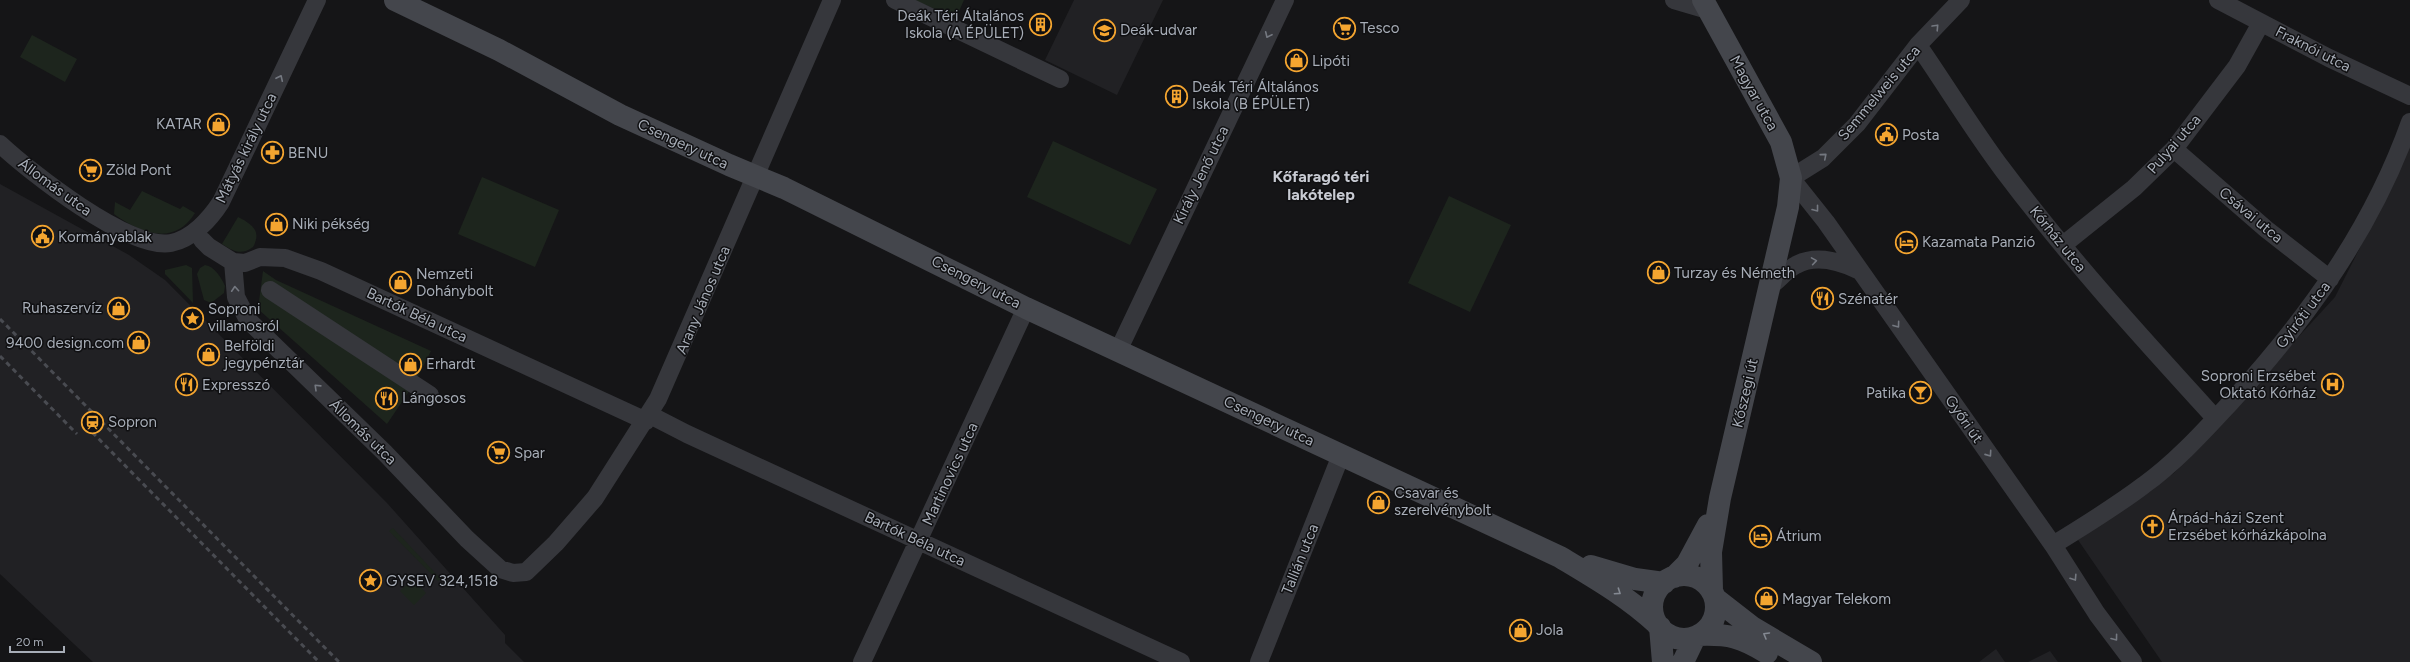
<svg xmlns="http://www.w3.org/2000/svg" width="2410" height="662" font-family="Figtree,sans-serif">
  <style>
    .built { fill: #212124 }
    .green { fill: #1d251d }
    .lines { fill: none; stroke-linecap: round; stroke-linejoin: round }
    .street { stroke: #36373c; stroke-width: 18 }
    .secondary { stroke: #44464c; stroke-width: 22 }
    .rail { stroke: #494b51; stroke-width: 3; stroke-dasharray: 5 4; stroke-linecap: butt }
    .oneway { stroke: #747880 }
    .oneway2 { stroke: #848992 }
    .labels { text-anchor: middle; stroke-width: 3; stroke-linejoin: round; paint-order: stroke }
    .poi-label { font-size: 15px; fill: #a7adb7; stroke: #101012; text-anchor: start }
    .street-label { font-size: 15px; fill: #a7adb7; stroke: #101012 }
    .neighbourhood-label { font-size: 16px; font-weight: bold; fill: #c8cbd3; stroke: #101012 }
  </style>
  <rect width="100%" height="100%" fill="#151517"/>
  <path class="built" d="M1074 0H1163L1117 95 1045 60Z
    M2410 129V662H2162L2078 540 2174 473 2335 297 2381 206Z
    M0 184 129 255 165 280 387 503 505 635V643L524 662H93L0 574Z
    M1996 649 2005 662H1979Z
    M2050 651 2058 662H2028Z"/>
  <path class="green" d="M914 0H964L956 18Z
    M32 35 77 59 65 82 20 57Z
    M1053 141 1157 189 1130 245 1027 197Z
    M482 177 559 210 535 267 458 234Z
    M142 191 180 209 183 206 195 213C174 247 140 233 114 214L115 202 130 210Z
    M1449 196 1511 225 1470 312 1408 283Z
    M238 217C252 224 262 231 253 247 241 256 233 251 222 244Z
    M186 265 192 268 193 303 165 274V270Z
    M205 265C215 267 221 277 225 286L224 293 211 303 204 300 197 274 200 268Z
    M263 271 276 280 431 351 414 384 387 424 258 309Z
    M393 528 441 579 438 581 389 531Z
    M413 579 426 593 414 605 400 591Z"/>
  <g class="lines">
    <path class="street" d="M895 0 1060 79
      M1674 0 1708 10
      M1961 0 1918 45 1857 124 1823 158 1791 178 1826 222 2053 545 2097 614 2133 662
      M2218 0 2329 58 2410 96
      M1918 45C1947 87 1973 130 2003 170 2069 258 2142 338 2215 418
      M0 144C30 172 130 251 171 243 192 239 210 219 221 202L317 0
      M2174 149 2266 229 2330 279
      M202 240 209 247 233 262 245 263 260 257 285 258 321 271 646 421
      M2063 245 2134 188 2174 149 2237 66 2261 23
      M233 262 236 297 248 320 385 453 467 539 500 569 513 573 526 572 556 543 595 498 658 399 832 0
      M1769 287C1778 281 1786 270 1796 265 1816 254 1839 261 1858 270
      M270 290 430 395
      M1118 351 1285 0
      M650 415 687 434 1181 662
      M2053 545C2084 526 2115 507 2144 485 2176 462 2204 431 2231 402 2307 319 2372 229 2410 122
      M862 662 1026 308
      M1259 662 1341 455"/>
    <path class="secondary" d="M395 0 499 50 620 115 729 165 784 188 1026 308 1560 557C1595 578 1628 597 1657 624
      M1703 0 1781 142 1791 178 1788 207 1720 498 1711 552 1712 590
      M1591 566 1635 579 1664 583
      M1652 607a32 32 0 1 1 64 0a32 32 0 1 1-64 0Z
      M1674 577 1687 564 1708 525
      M1716 599 1752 627 1811 662
      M1660 627 1663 662
      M1699 635C1729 634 1741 637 1767 653
      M1683 662 1695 637"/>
    <path class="rail" d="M0 319 339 662
      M0 356 77 434
      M86 426 319 662"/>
  </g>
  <defs><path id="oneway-chevron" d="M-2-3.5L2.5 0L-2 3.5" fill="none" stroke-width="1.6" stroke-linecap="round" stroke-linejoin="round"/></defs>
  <g class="oneway">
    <use href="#oneway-chevron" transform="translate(1936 27) rotate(-47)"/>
    <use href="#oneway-chevron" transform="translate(1268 35) rotate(115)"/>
    <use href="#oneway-chevron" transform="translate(280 78) rotate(-65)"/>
    <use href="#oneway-chevron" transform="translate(1824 156) rotate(-41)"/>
    <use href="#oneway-chevron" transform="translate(1816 209) rotate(52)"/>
    <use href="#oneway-chevron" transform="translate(1814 261) rotate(-9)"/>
    <use href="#oneway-chevron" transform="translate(235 289) rotate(-94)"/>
    <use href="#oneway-chevron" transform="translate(1897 325) rotate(54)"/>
    <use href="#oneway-chevron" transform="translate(317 387) rotate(-136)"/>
    <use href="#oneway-chevron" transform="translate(1989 454) rotate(55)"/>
    <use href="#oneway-chevron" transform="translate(2074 578) rotate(57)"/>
    <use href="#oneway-chevron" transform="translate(2115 638) rotate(53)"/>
  </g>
  <g class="oneway2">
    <use href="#oneway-chevron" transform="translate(1618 592) rotate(34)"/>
    <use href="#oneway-chevron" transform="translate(1766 635) rotate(-150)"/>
  </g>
  <defs>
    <symbol id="building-ring" viewBox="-11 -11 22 22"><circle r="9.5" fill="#101012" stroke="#f4a530" stroke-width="1.5"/><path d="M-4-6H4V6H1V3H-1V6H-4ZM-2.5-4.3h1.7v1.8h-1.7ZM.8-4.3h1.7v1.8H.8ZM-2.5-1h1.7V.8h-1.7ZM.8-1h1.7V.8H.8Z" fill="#f4a530"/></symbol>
    <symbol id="supermarket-ring" viewBox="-11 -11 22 22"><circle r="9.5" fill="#101012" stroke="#f4a530" stroke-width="1.5"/><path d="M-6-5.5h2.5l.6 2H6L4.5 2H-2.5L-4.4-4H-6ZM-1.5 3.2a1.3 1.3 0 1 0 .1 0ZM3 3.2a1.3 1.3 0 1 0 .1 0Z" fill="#f4a530"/></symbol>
    <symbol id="school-ring" viewBox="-11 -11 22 22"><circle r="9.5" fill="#101012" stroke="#f4a530" stroke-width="1.5"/><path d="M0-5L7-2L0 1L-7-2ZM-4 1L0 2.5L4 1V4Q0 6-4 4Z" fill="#f4a530"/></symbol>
    <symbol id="shop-ring" viewBox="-11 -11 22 22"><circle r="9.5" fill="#101012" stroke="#f4a530" stroke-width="1.5"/><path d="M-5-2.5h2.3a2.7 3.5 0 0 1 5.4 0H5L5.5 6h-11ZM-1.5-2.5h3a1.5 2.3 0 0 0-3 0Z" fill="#f4a530"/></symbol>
    <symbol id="civic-ring" viewBox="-11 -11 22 22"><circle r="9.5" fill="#101012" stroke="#f4a530" stroke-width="1.5"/><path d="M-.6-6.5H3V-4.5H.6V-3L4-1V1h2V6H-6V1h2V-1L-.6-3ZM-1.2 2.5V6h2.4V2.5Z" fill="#f4a530"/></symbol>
    <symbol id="pharmacy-ring" viewBox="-11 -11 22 22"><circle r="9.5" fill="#101012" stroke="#f4a530" stroke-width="1.5"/><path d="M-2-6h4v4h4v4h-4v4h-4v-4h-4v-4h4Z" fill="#f4a530"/></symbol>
    <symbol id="hotel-ring" viewBox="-11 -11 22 22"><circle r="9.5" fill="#101012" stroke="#f4a530" stroke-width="1.5"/><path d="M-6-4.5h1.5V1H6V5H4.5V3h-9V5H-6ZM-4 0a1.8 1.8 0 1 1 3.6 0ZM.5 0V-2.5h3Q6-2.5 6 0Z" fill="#f4a530"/></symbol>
    <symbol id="restaurant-ring" viewBox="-11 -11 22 22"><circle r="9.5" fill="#101012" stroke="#f4a530" stroke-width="1.5"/><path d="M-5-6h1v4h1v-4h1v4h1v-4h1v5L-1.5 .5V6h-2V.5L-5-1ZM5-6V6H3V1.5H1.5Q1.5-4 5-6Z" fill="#f4a530"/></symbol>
    <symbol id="sight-ring" viewBox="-11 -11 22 22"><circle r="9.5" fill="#101012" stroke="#f4a530" stroke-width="1.5"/><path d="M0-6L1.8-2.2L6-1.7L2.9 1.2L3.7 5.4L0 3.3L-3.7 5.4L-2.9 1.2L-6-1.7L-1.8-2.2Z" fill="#f4a530"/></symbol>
    <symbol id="hospital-ring" viewBox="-11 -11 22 22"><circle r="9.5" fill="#101012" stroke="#f4a530" stroke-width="1.5"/><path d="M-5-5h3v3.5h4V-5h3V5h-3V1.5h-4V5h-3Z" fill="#f4a530"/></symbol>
    <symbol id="bar-ring" viewBox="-11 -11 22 22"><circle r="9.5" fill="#101012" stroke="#f4a530" stroke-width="1.5"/><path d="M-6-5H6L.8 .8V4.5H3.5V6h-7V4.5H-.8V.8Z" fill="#f4a530"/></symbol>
    <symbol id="station-ring" viewBox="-11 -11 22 22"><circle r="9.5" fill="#101012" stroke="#f4a530" stroke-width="1.5"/><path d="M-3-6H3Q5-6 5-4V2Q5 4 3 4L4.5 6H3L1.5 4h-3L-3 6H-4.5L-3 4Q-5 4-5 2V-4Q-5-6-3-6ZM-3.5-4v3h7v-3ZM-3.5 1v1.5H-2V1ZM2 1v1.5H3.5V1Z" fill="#f4a530"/></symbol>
    <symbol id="church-ring" viewBox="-11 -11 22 22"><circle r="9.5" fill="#101012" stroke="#f4a530" stroke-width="1.5"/><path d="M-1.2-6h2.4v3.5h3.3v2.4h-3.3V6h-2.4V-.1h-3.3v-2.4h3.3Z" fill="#f4a530"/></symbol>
  </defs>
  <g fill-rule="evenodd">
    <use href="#building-ring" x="1028" y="12" width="25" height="25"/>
    <use href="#supermarket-ring" x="1332" y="16" width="25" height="25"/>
    <use href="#school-ring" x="1092" y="18" width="25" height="25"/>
    <use href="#shop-ring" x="1284" y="48" width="25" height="25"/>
    <use href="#building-ring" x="1164" y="84" width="25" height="25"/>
    <use href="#shop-ring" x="206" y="112" width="25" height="25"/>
    <use href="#civic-ring" x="1874" y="122" width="25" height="25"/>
    <use href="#pharmacy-ring" x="260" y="140" width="25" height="25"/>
    <use href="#supermarket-ring" x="78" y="158" width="25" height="25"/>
    <use href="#shop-ring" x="264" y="212" width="25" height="25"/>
    <use href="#civic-ring" x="30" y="224" width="25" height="25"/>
    <use href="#hotel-ring" x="1894" y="230" width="25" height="25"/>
    <use href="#shop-ring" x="1646" y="260" width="25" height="25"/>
    <use href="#shop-ring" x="388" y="270" width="25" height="25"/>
    <use href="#restaurant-ring" x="1810" y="286" width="25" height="25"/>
    <use href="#shop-ring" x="106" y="296" width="25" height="25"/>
    <use href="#sight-ring" x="180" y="306" width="25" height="25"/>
    <use href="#shop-ring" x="126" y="330" width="25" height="25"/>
    <use href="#shop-ring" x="196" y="342" width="25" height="25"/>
    <use href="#shop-ring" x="398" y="352" width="25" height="25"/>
    <use href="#restaurant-ring" x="174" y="372" width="25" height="25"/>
    <use href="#hospital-ring" x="2320" y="372" width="25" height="25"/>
    <use href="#bar-ring" x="1908" y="380" width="25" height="25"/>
    <use href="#restaurant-ring" x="374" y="386" width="25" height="25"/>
    <use href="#station-ring" x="80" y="410" width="25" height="25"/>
    <use href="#supermarket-ring" x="486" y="440" width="25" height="25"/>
    <use href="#shop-ring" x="1366" y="490" width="25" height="25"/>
    <use href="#church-ring" x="2140" y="514" width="25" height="25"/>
    <use href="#hotel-ring" x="1748" y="524" width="25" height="25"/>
    <use href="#sight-ring" x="358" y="568" width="25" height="25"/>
    <use href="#shop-ring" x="1754" y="586" width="25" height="25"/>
    <use href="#shop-ring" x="1508" y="618" width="25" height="25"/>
  </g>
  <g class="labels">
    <g class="poi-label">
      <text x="1024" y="21" text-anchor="end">Deák Téri Általános<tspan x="1024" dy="17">Iskola (A ÉPÜLET)</tspan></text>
      <text x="1360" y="33">Tesco</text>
      <text x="1120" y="35">Deák-udvar</text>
      <text x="1312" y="66">Lipóti</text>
      <text x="1192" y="92">Deák Téri Általános<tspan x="1192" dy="17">Iskola (B ÉPÜLET)</tspan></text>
      <text x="202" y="129" text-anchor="end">KATAR</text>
      <text x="1902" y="140">Posta</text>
      <text x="288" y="158">BENU</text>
      <text x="106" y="175">Zöld Pont</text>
      <text x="292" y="229">Niki pékség</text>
      <text x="58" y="242">Kormányablak</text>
      <text x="1922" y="247">Kazamata Panzió</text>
      <text x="1674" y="278">Turzay és Németh</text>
      <text x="416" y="279">Nemzeti<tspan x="416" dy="17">Dohánybolt</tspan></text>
      <text x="1838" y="304">Szénatér</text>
      <text x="102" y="313" text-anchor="end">Ruhaszervíz</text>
      <text x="208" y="314">Soproni<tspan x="208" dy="17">villamosról</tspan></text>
      <text x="124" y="348" text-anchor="end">9400 design.com</text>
      <text x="224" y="351">Belföldi<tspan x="224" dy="17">jegypénztár</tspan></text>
      <text x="426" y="369">Erhardt</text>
      <text x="2316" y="381" text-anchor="end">Soproni Erzsébet<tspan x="2316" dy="17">Oktató Kórház</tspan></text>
      <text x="202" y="390">Expresszó</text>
      <text x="1906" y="398" text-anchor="end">Patika</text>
      <text x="402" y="403">Lángosos</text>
      <text x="108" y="427">Sopron</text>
      <text x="514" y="458">Spar</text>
      <text x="1394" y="498">Csavar és<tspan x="1394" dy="17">szerelvénybolt</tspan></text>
      <text x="2168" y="523">Árpád-házi Szent<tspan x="2168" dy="17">Erzsébet kórházkápolna</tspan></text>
      <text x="1776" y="541">Átrium</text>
      <text x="386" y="586">GYSEV 324,1518</text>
      <text x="1782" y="604">Magyar Telekom</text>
      <text x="1536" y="635">Jola</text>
    </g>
    <g class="street-label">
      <text transform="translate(2313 49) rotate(27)" y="5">Fraknói utca</text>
      <text transform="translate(1754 93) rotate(61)" y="5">Magyar utca</text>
      <text transform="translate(1879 93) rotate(-50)" y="5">Semmelweis utca</text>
      <text transform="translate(683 144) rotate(25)" y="5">Csengery utca</text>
      <text transform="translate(2174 144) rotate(-49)" y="5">Pulyai utca</text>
      <text transform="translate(246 148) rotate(-64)" y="5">Mátyás király utca</text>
      <text transform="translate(1201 175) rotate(-64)" y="5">Király Jenő utca</text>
      <text transform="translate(55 187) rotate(36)" y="5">Állomás utca</text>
      <text transform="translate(2251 215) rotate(40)" y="5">Csávai utca</text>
      <text transform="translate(2058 239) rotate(51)" y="5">Kórház utca</text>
      <text transform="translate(976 282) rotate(27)" y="5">Csengery utca</text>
      <text transform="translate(703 300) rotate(-67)" y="5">Arany János utca</text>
      <text transform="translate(417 315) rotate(25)" y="5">Bartók Béla utca</text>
      <text transform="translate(2303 315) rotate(-53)" y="5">Gyiróti utca</text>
      <text transform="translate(1745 393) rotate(-77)" y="5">Kőszegi út</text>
      <text transform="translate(1964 419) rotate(55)" y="5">Győri út</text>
      <text transform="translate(1269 421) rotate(25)" y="5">Csengery utca</text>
      <text transform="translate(363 432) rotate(44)" y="5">Állomás utca</text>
      <text transform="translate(950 474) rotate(-65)" y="5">Martinovics utca</text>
      <text transform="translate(915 539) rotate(25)" y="5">Bartók Béla utca</text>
      <text transform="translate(1300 559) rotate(-68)" y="5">Tallián utca</text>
    </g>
    <g class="neighbourhood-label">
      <text x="1321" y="182">Kőfaragó téri<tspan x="1321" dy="18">lakótelep</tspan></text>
    </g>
  </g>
  <path d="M10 646v6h54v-6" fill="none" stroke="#a7adb7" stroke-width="2"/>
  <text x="16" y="646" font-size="12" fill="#a7adb7" stroke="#101012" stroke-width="3" paint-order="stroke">20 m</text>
</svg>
